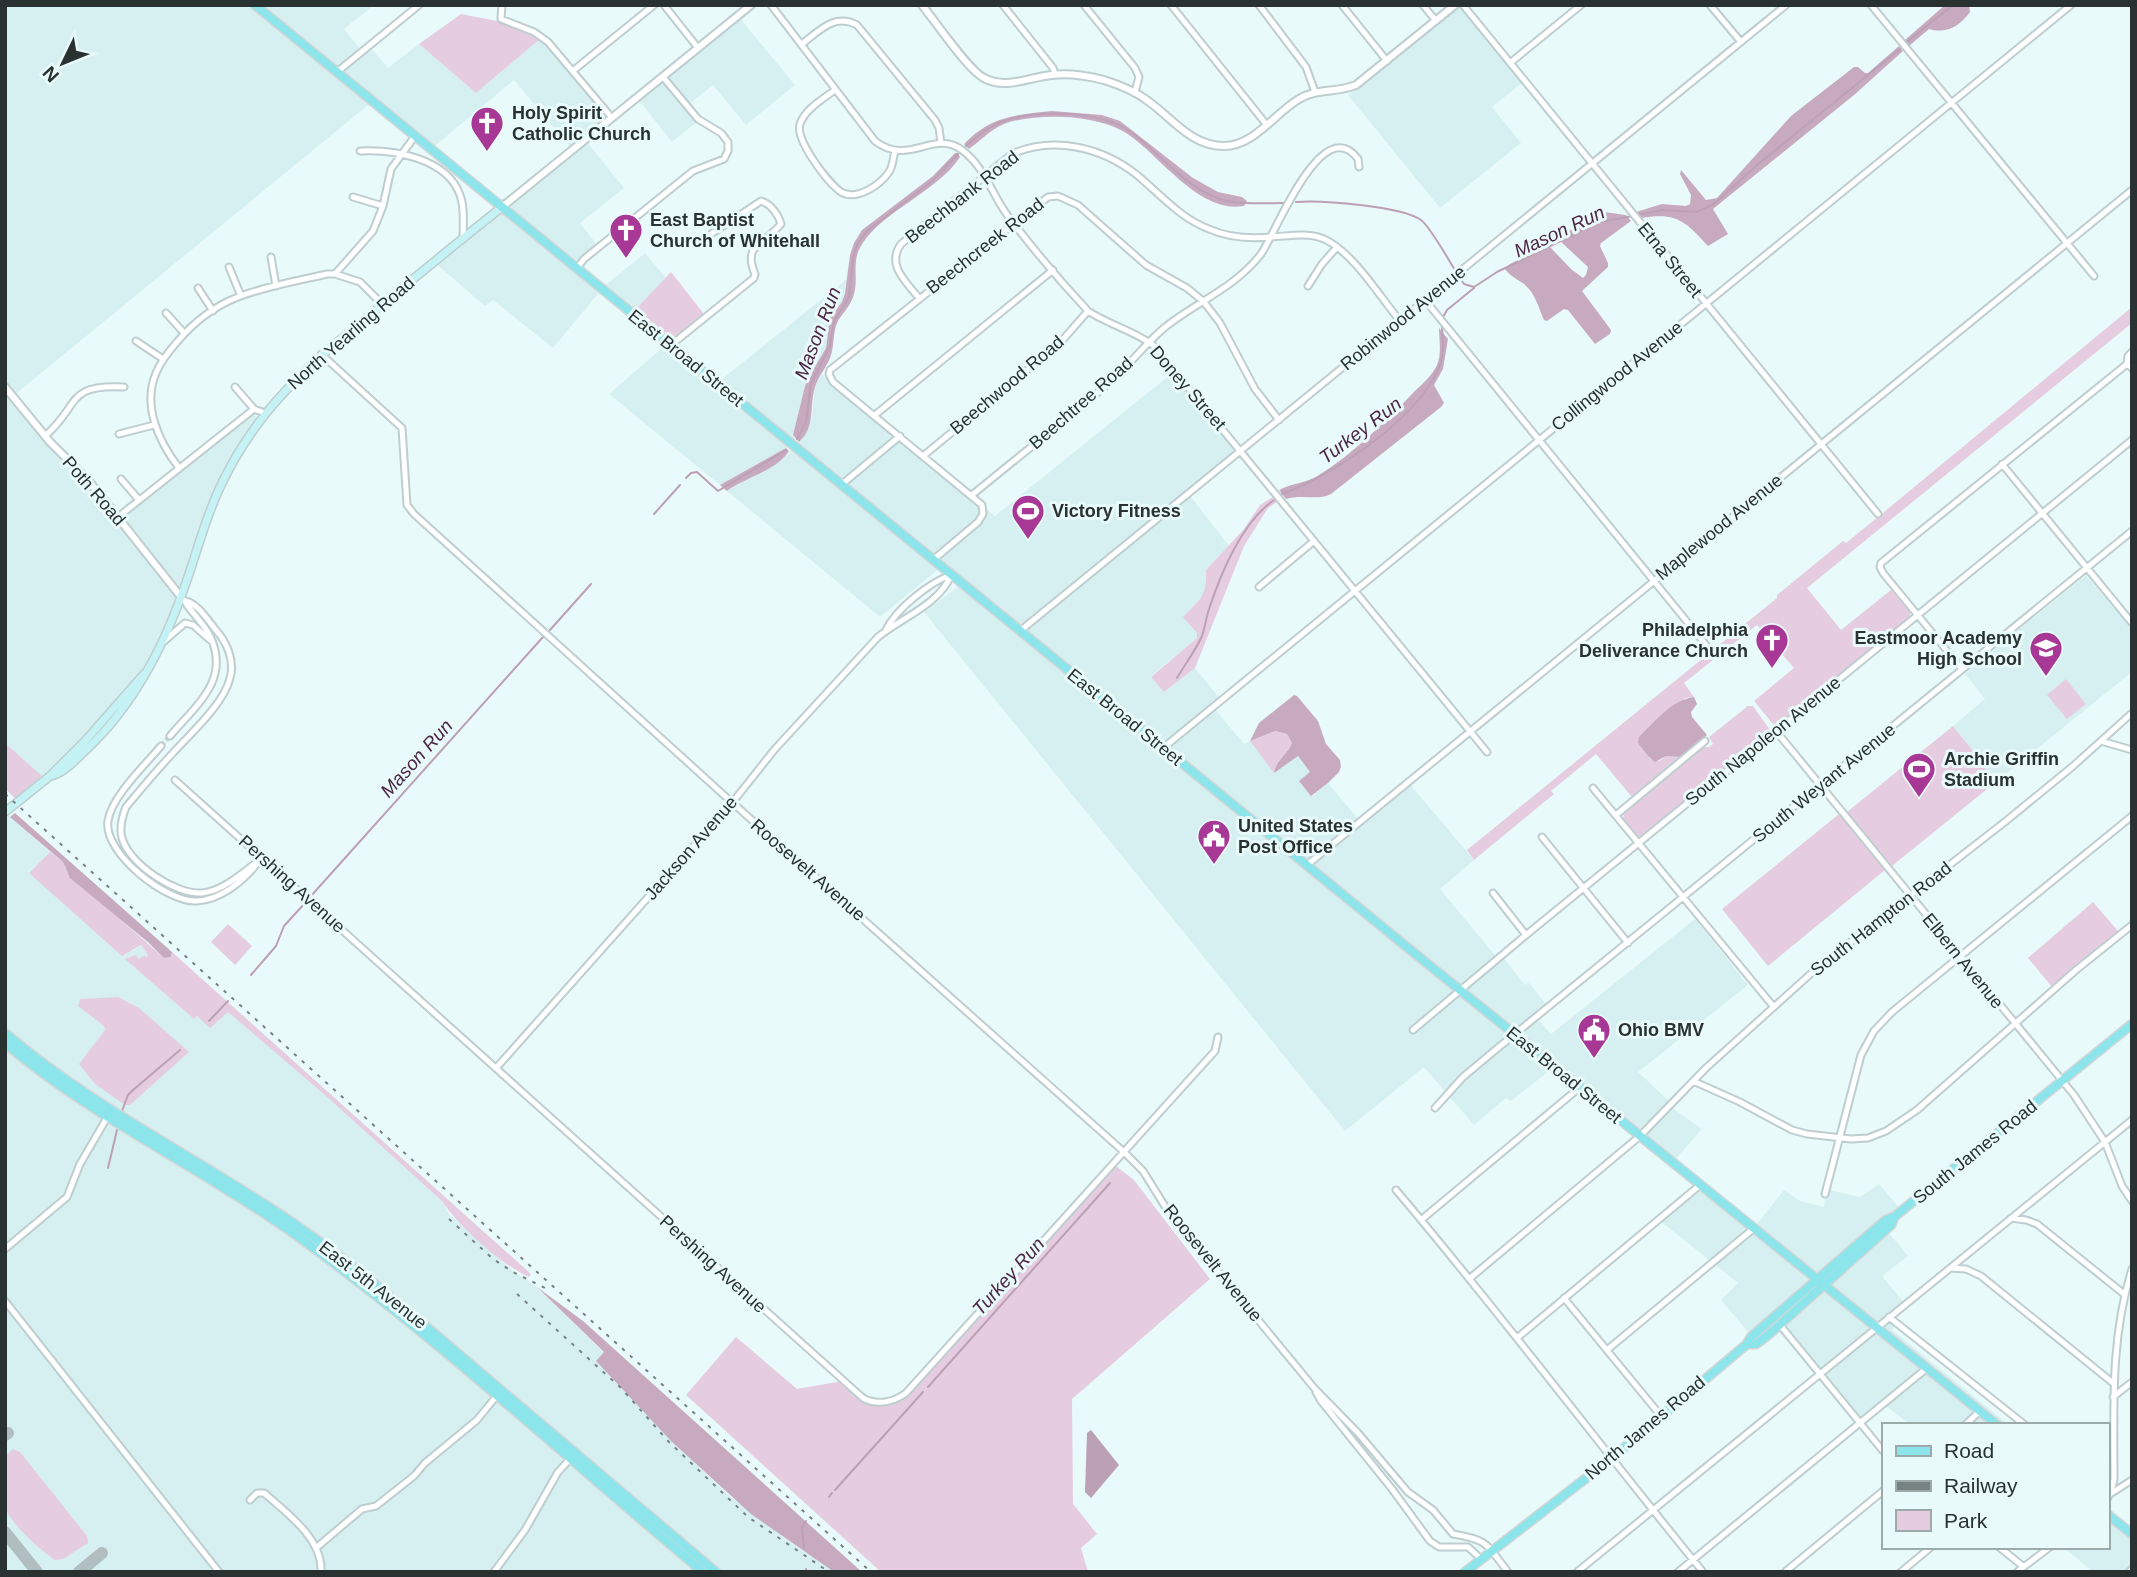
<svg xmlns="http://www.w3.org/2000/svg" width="2137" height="1577" font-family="Arial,sans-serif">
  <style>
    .built { fill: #d6f0f2 }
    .green { fill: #e6cce0 }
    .forest { fill: #c7aac0 }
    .water { fill: #bca0b5 }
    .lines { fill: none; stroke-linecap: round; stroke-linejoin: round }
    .stream { stroke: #bca0b5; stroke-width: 2 }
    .taxiway { stroke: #b0bebf; stroke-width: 12 }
    .minor-tunnel { stroke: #c3d2d3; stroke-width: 5; stroke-dasharray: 5 2.5; stroke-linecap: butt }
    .minor-casing { stroke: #bececf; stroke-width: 9 }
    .tertiary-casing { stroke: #bececf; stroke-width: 10 }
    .secondary-casing { stroke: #bececf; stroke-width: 10 }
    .primary-casing { stroke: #d4d6d6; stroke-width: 11 }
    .minor { stroke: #fff; stroke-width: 5 }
    .tertiary { stroke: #fff; stroke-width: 6 }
    .secondary { stroke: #c5f2f5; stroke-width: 7 }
    .primary { stroke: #8be5eb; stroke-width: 8 }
    .rail { stroke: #778283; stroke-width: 2; stroke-dasharray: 3.5 7; stroke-linecap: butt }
    .labels { text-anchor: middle; stroke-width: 6; stroke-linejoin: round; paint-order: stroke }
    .poi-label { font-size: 18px; font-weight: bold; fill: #2a3131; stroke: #e9fafb; text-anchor: start }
    .street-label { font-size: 18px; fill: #2a3131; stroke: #e9fafb }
    .water-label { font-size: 19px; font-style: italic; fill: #4d2645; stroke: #e9fafb }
  </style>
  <rect width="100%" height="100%" fill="#e9fafb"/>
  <path class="built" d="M5 5H374L344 29 362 51 369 46 388 68 419 44 476 93 540 39 554 52 605 116 604 119 583 137 624 188 580 223 601 250 585 264V268L606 285 645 253 666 278 632 314 601 290 553 348 493 300 485 306 434 262 495 212 501 199 506 198 570 147 514 80 431 149 373 101 12 397 121 520 252 414 260 419 220 486 167 633 117 713 90 742 46 780 5 743Z
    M1459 5 1522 83 1492 107 1521 143 1440 208 1348 95Z
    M738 16 795 85 746 125 713 85 687 106 698 121 672 142 637 98Z
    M847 279 842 302 830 318 826 348 806 382 793 435 795 439 786 448 720 485 609 394 668 343 717 383Z
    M1176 370 1240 451 1188 493 1229 546 1206 570V587L1204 597 1184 617 1197 633V638L1151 676 1164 692 1195 668 1222 701 1214 708 1244 744 1250 741 1274 773 1297 755 1310 772 1312 796 1328 783 1360 821 1408 782 1474 860 1440 889 1498 959 1502 956 1525 985 1529 983 1549 1008 1537 1018 1551 1034 1695 919 1748 985 1638 1072 1670 1102 1668 1105 1702 1129 1673 1162 1554 1067 1511 1101 1506 1098 1474 1125 1424 1067 1345 1131 924 612 962 584 941 567 880 617 727 491 786 456 802 439 812 417 815 385 822 374 995 516Z
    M2086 575 2132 630V672L1992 785 1983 776 1986 767 1953 726 1985 699 1965 674Z
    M5 812 50 852 29 872 133 951 141 945 148 955 146 957 194 1018 196 1016 227 1011 326 1096 442 1201 449 1214 512 1270 537 1287 604 1353 596 1361 671 1441 731 1497 787 1540 834 1572H5Z
    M1879 1184 1902 1211 1884 1227 1908 1256 1882 1276 1906 1305 1895 1316 1896 1325 1892 1330 2009 1425H1910L1884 1404 1858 1424 1778 1319 1754 1339 1721 1300 1738 1283 1659 1220 1700 1185 1753 1229 1784 1190 1800 1201 1824 1207 1826 1189 1860 1197Z
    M2107 1514 2132 1530V1572H2093L2063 1547H2107Z"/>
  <path class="green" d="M461 14 497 21 540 39 476 93 419 44Z
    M671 272 704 314 673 339 636 309Z
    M2132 307V323L1807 588 1841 630 1891 590 1910 612V618L1778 726 1773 724 1754 701 1794 668 1757 625 1684 683 1694 697 1685 698 1641 747 1647 751 1650 759 1659 761 1666 756 1681 757 1632 797 1596 754 1551 791 1554 794 1474 860 1467 850 1777 598V595L1843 541 1846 543 1878 517Z
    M1273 497 1277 502 1268 508 1244 546 1195 668 1164 692 1151 677 1197 638V633L1183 617C1201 599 1207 596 1206 570L1244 529 1260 505Z
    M2066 679 2086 704 2067 719 2047 695Z
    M1748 706H1753L1770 730 1768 734 1642 837 1637 836 1623 819 1624 811 1702 747H1709L1713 744 1709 737Z
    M1953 726 1986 767 1983 776 1992 785 1892 866 1847 812Z
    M1275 731 1287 734 1292 743C1287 755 1276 760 1274 773L1250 741Z
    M5 743 42 776 15 798 5 789Z
    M1839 814 1885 870 1768 966 1722 909Z
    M50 852 63 862 67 872 164 958 171 957 172 952 531 1274 529 1277C503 1266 457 1225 442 1201L326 1096 228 1012 210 1028 197 1016 194 1019 125 959 135 955 139 959 144 956 146 957 148 955 141 945 122 956 29 873Z
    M2093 902 2118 931 2052 987 2028 958Z
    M228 924 252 946 235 965 211 942Z
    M118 997 139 1008 189 1052 130 1105H125L95 1084 79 1064 105 1030 104 1026 78 1006 80 999Z
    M1112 1163 1134 1180 1210 1279 1072 1399 1073 1504 1097 1534 1081 1548 1088 1572H881L686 1395 736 1337 797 1389 843 1381 869 1401 898 1398Z
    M13 1449 20 1452 87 1536 88 1543 63 1559 55 1560C41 1551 10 1523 5 1507 2 1495 5 1470 5 1456Z"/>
  <path class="forest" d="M1945 5H1969L1970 12C1960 26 1947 34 1929 29L1909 46 1905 40Z
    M1899 46 1903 51 1854 95 1713 209 1728 234 1708 246C1685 221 1677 212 1641 218L1636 212 1662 204 1686 206 1690 204 1691 195 1680 174 1681 170 1706 200 1717 198 1791 116 1854 67H1858L1865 73H1868Z
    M1052 111 1102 115 1120 121 1193 178 1218 192 1242 197 1247 201 1244 206C1200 214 1162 158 1129 135 1101 114 1036 112 1004 124 991 129 980 141 969 149L964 144C991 116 1014 115 1052 111Z
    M955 153H958L960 157C936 194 874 214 858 252 853 266 858 280 854 294 851 306 843 312 838 321 832 333 835 346 830 358 826 368 818 377 815 387 809 406 816 427 799 442L793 435 806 382 826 348 830 318 842 302 845 293 850 255 854 243 862 230 933 176Z
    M1604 212 1626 215 1631 221 1601 243 1600 246 1608 263V267L1582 291 1611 330 1610 334 1595 344 1568 310 1564 309 1547 321 1544 320C1538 307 1536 294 1524 284 1517 279 1510 276 1505 269L1510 264 1548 245 1571 269 1583 278 1586 275 1588 267 1559 240V236Z
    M1439 328 1448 339 1443 369 1434 385 1444 403 1441 407 1331 494C1317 501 1302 494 1286 499L1279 490C1292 483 1307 483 1319 475 1354 453 1384 423 1412 394 1421 385 1432 376 1437 365 1442 354 1439 339 1439 328Z
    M786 448 789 451C776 471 746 477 727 491L720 485Z
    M1294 695 1297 696 1318 721 1326 744 1340 760 1341 767 1339 772 1328 783 1311 796 1299 781 1310 772 1298 756 1274 773C1276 760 1287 755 1292 743L1287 734 1275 731 1250 741 1259 723Z
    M1694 697 1697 704 1691 712 1692 717 1707 735 1681 757 1666 756 1655 762C1650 759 1642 748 1638 743L1639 737C1655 722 1671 700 1694 697Z
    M15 813 172 952 171 957 164 958 149 943 70 878 63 862 10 817Z
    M537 1287 583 1321 862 1572H834L751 1514 671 1441 596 1361 604 1352Z"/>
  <path class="water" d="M1091 1430 1119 1465 1091 1498 1085 1492 1087 1433Z"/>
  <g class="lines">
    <path class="stream" d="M1908 41 1953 5
      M966 146C977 137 987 127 1001 122 1035 109 1100 110 1131 132 1160 153 1184 187 1220 199 1239 205 1264 203 1284 203
      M1296 202C1321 200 1401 206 1421 220 1432 228 1453 269 1464 284L1474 287 1497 272 1600 222 1633 216
      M1638 215 1662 210 1696 212 1714 204 1757 165 1900 49
      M1443 317 1447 310 1474 288
      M797 439 806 422 811 383 830 346 834 321 849 297 853 259 857 244 867 231 931 182 958 154
      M686 478 691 473 697 472 718 491 786 450
      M1282 494C1334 474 1419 419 1440 365 1444 353 1443 340 1442 327
      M654 514 680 485
      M550 630 591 584
      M1177 678C1185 664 1196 650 1202 636 1205 627 1206 618 1209 609 1221 573 1242 522 1274 500
      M311 896 543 637
      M251 975 276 946 284 926 305 903
      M209 1021 228 1001
      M122 1111 128 1095 133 1090 180 1050
      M108 1168 117 1130
      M928 1387 1110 1183
      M835 1490 923 1392
      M829 1497 832 1493
      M804 1548 802 1528 806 1521
      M806 1569V1572"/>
    <path class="taxiway" d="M5 1435 8 1433
      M5 1532 37 1572
      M79 1572 102 1553"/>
    <path class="minor-tunnel" d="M161 746 170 736"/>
    <defs>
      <path id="minor" d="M502 5 501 19 534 32 548 42 612 118
        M664 5 698 48
        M771 5 875 141C909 167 933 129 962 150 985 167 992 195 1008 216 1033 249 1060 281 1088 311 1109 325 1135 331 1154 346L1487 752
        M1003 5 1053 68 1055 74
        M1084 5 1135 68 1139 77 1135 92
        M1171 5 1266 124
        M1259 5 1306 67 1315 92
        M1342 5 1387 61
        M1423 5 1436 21
        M1463 5 1878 514
        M1710 5 1741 42
        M1871 5 2094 276
        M802 44C819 31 834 13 857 25L935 120 939 128 941 143
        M1510 63 1581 5
        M574 70 654 5
        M337 72 419 5
        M835 90C823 99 805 109 800 124 795 140 828 183 841 192 857 201 880 185 889 172 893 166 893 158 895 151
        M360 151C393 149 447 158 460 195 465 208 463 225 463 239
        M353 197 383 206
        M271 257 276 286
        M229 267 241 296
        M577 268 584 259 693 171 724 159 728 151V142L721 133 698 119 663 77
        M335 274 360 282 382 304
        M1308 286 1322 264 1337 247
        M198 288 213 311
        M919 298C906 282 886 265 901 244L1012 154C1054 135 1103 148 1137 175 1161 195 1180 218 1209 229 1229 238 1250 239 1272 237 1289 236 1308 232 1324 239 1353 252 1380 297 1400 321
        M1425 300 1706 645
        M166 313 184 333
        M136 341 163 359
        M671 345 754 278 755 274C742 244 765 244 781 224 778 214 771 204 761 201L702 240
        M2132 352 2128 356 2127 364 2132 368
        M321 354 402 428 407 505 414 514 726 797 1124 1152 1143 1171 1166 1208 1315 1389 1358 1433 1408 1492 1433 1510 1453 1534C1489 1540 1486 1544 1508 1572
        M235 387 254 409 265 413
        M875 415 1053 270
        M119 434 154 425
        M45 436C81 405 65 384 124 387
        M923 456 1059 344 1088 311
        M2002 464 2132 623
        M179 468C159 442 142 406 156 373 161 361 169 351 177 342 193 323 215 306 238 297 266 286 297 281 327 274H335L373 231 383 206 391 169 415 136
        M121 479 139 500
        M841 485 900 436
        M972 495C1017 458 1063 422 1108 384 1128 367 1144 345 1164 328 1196 302 1235 288 1261 254 1275 235 1322 110 1358 159L1359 167
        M118 517 254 409
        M933 560 978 522 983 514 982 505 833 382 829 374 830 370 1048 197 1058 196 1078 205 1146 265 1187 288 1204 302 1220 323 1255 389 1279 420
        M1259 587 1314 541
        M185 601C197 603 207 619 215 629 227 642 235 661 230 678 224 704 190 734 172 754 156 771 141 789 126 807 122 817 119 827 122 838 129 864 176 895 202 893 224 891 246 870 262 858
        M886 630C896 609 930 582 951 575
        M1020 631 1786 5
        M163 642 185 623 193 625 210 640
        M1962 669 1883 573 1880 567 1881 563 2127 364
        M1776 731 2074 1095 2105 1142 2122 1186 2132 1201
        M170 736C196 705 231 680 210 636 204 623 191 613 184 600
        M2101 741 2132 750
        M161 746C146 764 111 797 108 821 103 853 167 903 197 901 220 900 242 882 256 865
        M1163 748 2071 5
        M175 780C405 985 633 1193 863 1398 877 1406 894 1402 906 1393L1215 1051 1218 1037
        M1593 788 1773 1006
        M1616 815 1705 741
        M1542 837 1628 943
        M1307 865 2132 190
        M1493 893 1526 935
        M1413 1030 1526 935 2132 440
        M497 1067 732 803 775 749 878 637C901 618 940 604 951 575
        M1693 1081 1740 1102 1792 1130 1807 1134 1851 1139 1868 1138 1886 1131 1917 1110 2076 970 2132 925
        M1435 1108 1463 1077 1499 1047 2132 531
        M1396 1190C1502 1315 1599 1445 1703 1572
        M1825 1194 1861 1055 1874 1031 1892 1012 2132 816
        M2011 1218 2026 1220 2037 1224 2124 1294
        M1421 1220 1579 1088
        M5 1249 67 1197 80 1164 108 1116
        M1950 1268 1966 1269 1981 1276 2113 1383
        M1469 1279 1640 1136 1706 1068 1816 969 2006 821 2072 767 2132 713
        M1564 1298 1661 1416
        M5 1301 219 1572
        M1889 1317 2025 1425
        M1780 1325 1883 1451
        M1517 1338 1700 1185
        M1607 1350 1753 1229
        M1316 1392 1321 1401 1392 1489 1430 1541 1439 1547H1468L1481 1559
        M2113 1397 2132 1382
        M1965 1425 1980 1411
        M2110 1494 2114 1480C2114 1408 2110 1339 2132 1269
        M2107 1499 2110 1494 2132 1480
        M250 1500 257 1493H264C287 1513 323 1539 321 1572
        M1999 1547 2024 1567
        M316 1548 362 1509 376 1506 414 1476 425 1463 477 1420 499 1393
        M494 1572 525 1530 558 1472 571 1458
        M1577 1572 2132 1120
        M1678 1572 1927 1368
        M1785 1572 1883 1491
        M1901 1572 1931 1547
        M2017 1572 2050 1547
        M2129 1572 2132 1569"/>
      <path id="tertiary" d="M922 5C935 21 968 70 984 78 1006 90 1029 77 1052 75 1069 73 1088 76 1104 80 1120 85 1135 91 1148 101 1172 118 1191 146 1224 146 1254 146 1275 113 1299 99 1317 88 1337 93 1356 85L1455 5
        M502 207 751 5
        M5 387 50 442 89 481 181 597"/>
      <path id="secondary" d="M50 776C64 774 77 758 88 748 136 703 167 640 188 577 199 545 207 513 222 483 258 408 308 366 371 314 414 278 458 242 502 207
        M5 812 50 776 85 741 144 674"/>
      <path id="primary" d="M255 5 1413 952 1997 1425
        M5 1033C94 1109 200 1159 296 1225 361 1270 421 1322 482 1374 560 1440 638 1506 716 1572
        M5 1043C94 1119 201 1167 296 1235 438 1338 568 1459 703 1572
        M1747 1344 1751 1337 1873 1231 1886 1220 1894 1217
        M2107 1514 2132 1534
        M1465 1572 1612 1458 1747 1344H1756L1768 1335 1891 1225 1894 1217 2132 1024"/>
    </defs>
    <use href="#minor" class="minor-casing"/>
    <use href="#tertiary" class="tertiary-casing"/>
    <use href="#secondary" class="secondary-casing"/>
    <use href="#primary" class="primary-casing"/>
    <use href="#minor" class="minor"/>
    <use href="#tertiary" class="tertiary"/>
    <use href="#secondary" class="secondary"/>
    <use href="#primary" class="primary"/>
    <path class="rail" d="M5 794 871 1572
      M449 1219 493 1259 513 1272 545 1288
      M517 1294 621 1388 668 1441 748 1517 829 1572"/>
  </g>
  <defs>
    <symbol id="church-pin" viewBox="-11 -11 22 30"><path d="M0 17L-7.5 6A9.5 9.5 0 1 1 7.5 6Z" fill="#a73895" stroke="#e9fafb"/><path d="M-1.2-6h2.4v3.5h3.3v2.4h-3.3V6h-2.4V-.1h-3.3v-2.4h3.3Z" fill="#fff"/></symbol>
    <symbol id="stadium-pin" viewBox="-11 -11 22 30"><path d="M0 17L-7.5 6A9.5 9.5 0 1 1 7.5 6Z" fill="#a73895" stroke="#e9fafb"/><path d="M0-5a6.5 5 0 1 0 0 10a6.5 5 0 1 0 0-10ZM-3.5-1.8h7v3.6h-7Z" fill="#fff"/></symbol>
    <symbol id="school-pin" viewBox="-11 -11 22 30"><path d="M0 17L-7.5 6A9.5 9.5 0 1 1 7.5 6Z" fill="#a73895" stroke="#e9fafb"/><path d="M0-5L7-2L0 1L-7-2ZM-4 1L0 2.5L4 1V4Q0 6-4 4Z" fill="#fff"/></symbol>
    <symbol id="civic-pin" viewBox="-11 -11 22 30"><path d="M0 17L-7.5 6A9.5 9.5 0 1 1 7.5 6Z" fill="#a73895" stroke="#e9fafb"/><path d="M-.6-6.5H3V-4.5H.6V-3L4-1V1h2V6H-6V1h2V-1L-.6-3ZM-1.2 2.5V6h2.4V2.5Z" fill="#fff"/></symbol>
  </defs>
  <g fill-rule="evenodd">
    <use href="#church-pin" x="468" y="104" width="38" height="52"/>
    <use href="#church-pin" x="607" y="211" width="38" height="52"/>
    <use href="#stadium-pin" x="1009" y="492" width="38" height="52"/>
    <use href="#church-pin" x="1753" y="621" width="38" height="52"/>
    <use href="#school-pin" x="2027" y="629" width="38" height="52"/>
    <use href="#stadium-pin" x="1900" y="750" width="38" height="52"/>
    <use href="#civic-pin" x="1195" y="817" width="38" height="52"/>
    <use href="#civic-pin" x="1575" y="1011" width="38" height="52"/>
  </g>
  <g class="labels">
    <g class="poi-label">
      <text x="512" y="119">Holy Spirit<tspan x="512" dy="21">Catholic Church</tspan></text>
      <text x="650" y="226">East Baptist<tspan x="650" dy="21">Church of Whitehall</tspan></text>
      <text x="1052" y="517">Victory Fitness</text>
      <text x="1748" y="636" text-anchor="end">Philadelphia<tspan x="1748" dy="21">Deliverance Church</tspan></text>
      <text x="2022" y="644" text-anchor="end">Eastmoor Academy<tspan x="2022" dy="21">High School</tspan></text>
      <text x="1944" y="765">Archie Griffin<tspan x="1944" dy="21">Stadium</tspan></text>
      <text x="1238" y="832">United States<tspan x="1238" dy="21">Post Office</tspan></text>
      <text x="1618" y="1036">Ohio BMV</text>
    </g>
    <g class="street-label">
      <text transform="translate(962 197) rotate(-38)" y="6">Beechbank Road</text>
      <text transform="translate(985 246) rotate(-38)" y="6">Beechcreek Road</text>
      <text transform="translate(1670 260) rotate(51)" y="6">Etna Street</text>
      <text transform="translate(1403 318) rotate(-39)" y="6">Robinwood Avenue</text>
      <text transform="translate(351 333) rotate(-41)" y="6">North Yearling Road</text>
      <text transform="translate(686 358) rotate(39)" y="6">East Broad Street</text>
      <text transform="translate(1617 376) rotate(-39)" y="6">Collingwood Avenue</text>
      <text transform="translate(1007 385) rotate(-40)" y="6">Beechwood Road</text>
      <text transform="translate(1188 388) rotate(49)" y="6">Doney Street</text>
      <text transform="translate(1081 403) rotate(-41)" y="6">Beechtree Road</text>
      <text transform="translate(94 491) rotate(49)" y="6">Poth Road</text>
      <text transform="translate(1719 527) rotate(-39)" y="6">Maplewood Avenue</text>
      <text transform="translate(1125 717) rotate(39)" y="6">East Broad Street</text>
      <text transform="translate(1763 741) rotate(-39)" y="6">South Napoleon Avenue</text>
      <text transform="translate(1824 783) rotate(-39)" y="6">South Weyant Avenue</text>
      <text transform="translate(691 848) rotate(-49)" y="6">Jackson Avenue</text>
      <text transform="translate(808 870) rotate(41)" y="6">Roosevelt Avenue</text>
      <text transform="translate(292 884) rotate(42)" y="6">Pershing Avenue</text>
      <text transform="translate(1881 919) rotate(-38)" y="6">South Hampton Road</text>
      <text transform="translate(1963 961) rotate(51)" y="6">Elbern Avenue</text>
      <text transform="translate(1564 1075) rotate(39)" y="6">East Broad Street</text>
      <text transform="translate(1975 1152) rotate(-39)" y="6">South James Road</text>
      <text transform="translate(1213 1263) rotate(51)" y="6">Roosevelt Avenue</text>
      <text transform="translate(713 1264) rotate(42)" y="6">Pershing Avenue</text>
      <text transform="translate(373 1285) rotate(38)" y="6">East 5th Avenue</text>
      <text transform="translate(1645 1428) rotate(-40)" y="6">North James Road</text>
    </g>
    <g class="water-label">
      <text transform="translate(1559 231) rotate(-25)" y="7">Mason Run</text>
      <text transform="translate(817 333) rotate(-69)" y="7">Mason Run</text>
      <text transform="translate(1360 430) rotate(-37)" y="7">Turkey Run</text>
      <text transform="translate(416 758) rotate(-48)" y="7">Mason Run</text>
      <text transform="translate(1008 1276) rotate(-48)" y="7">Turkey Run</text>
    </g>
  </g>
  <rect width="2137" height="1577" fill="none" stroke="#2a3131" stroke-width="14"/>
  <rect x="1882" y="1423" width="228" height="126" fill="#e9fafb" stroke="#9daaaa" stroke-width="2"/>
  <rect x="1896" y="1446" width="35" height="10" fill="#8be5eb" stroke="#9daaaa" stroke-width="2"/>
  <text x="1944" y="1458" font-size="21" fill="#2a3131">Road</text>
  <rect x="1896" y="1481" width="35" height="10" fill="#778283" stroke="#9daaaa" stroke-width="2"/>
  <text x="1944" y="1493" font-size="21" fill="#2a3131">Railway</text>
  <rect x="1896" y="1510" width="35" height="21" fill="#e6cce0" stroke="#9daaaa" stroke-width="2"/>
  <text x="1944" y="1528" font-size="21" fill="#2a3131">Park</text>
  <g transform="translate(63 63) rotate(227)" stroke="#e9fafb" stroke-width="5" paint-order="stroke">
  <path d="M0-5L12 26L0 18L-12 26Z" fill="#2a3131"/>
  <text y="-10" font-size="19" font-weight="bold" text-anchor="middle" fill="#2a3131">N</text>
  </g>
</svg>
